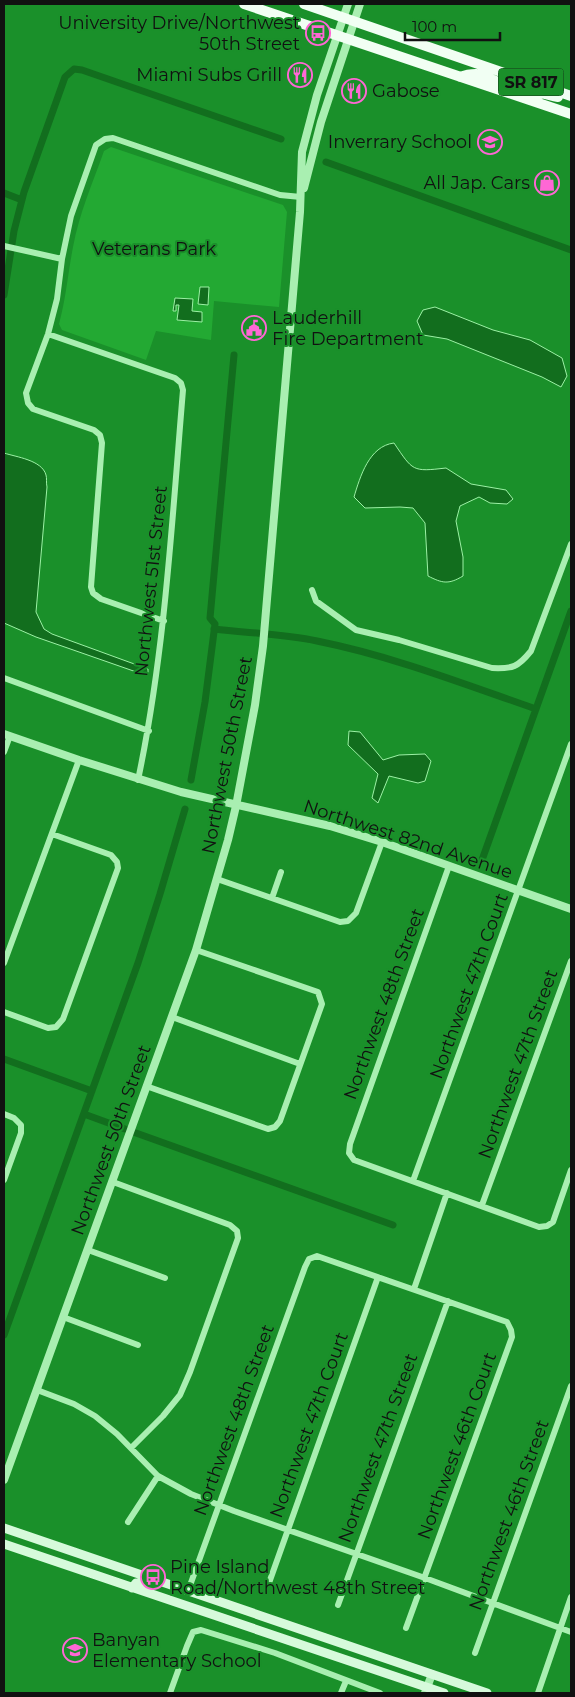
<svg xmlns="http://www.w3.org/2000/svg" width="575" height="1697" font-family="Montserrat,sans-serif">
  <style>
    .green { fill: #23a933 }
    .water { fill: #126e1e; stroke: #9cf1a5 }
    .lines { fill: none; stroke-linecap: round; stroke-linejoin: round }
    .canal { stroke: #126e1e; stroke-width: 7 }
    .minor { stroke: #a9efb1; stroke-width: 6 }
    .tertiary { stroke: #a9efb1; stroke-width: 8 }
    .secondary { stroke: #d6fadb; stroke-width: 9 }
    .primary { stroke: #f1fff3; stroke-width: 10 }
    .labels { text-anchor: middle; stroke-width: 4; stroke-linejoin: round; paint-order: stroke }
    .shield { fill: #1a902a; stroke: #143718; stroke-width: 1 }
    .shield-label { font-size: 16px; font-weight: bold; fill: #111 }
    .poi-label { font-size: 18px; fill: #111; stroke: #1a902a; text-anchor: end }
    .park-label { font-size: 18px; fill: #111; stroke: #1a902a }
    .street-label { font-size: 18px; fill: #111; stroke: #1a902a }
  </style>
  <rect width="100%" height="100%" fill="#1a902a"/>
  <path class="green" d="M111 147 283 205 287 212 279 307 214 301 211 340 156 331 146 360 62 330 59 324C66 298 68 273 73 247 79 214 93 182 104 151Z"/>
  <path class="water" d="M200 287H209L208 305 198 304Z
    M175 298 193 299 192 311 202 312V322L177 320 179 305H176V311H173Z
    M435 307 493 330 530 340 562 358 567 376 561 387 542 377 447 339 423 335 417 321 423 310Z
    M394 443C413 471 412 472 446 468L471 484 506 490 513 499 507 504 490 503 479 497 460 506 456 521 463 557V576C448 585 442 583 428 576L425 523 413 508 400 507 365 508 354 497C360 477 369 446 394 443Z
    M4 453C16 457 42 460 46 475 47 478 46 483 47 487L36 612 44 629 52 634 148 669V675H145L36 637 4 623Z
    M349 731 360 732 383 760 399 755 425 754 431 761 425 781 418 783 389 776 378 803 372 798 378 774 348 745Z"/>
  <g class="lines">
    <path class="canal" d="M326 162 571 250
      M4 193 22 200
      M4 295 14 231 24 192 65 77 74 69 82 70 281 139
      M214 629C247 633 284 634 317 641 392 656 464 684 536 709
      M191 780 205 702 215 624 210 618 234 355
      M482 860 571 611
      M4 1059 92 1091
      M84 1114 125 1129
      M136 1133 393 1225
      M4 1335 138 963 160 894 185 809"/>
    <path class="minor" d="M4 246 62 259
      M48 334 175 378 181 383 183 390C172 521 165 652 138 780
      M312 590 316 601 356 630 399 640 492 668C513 669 518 667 531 651L571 544
      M164 621 101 599 93 593 91 587 102 443 100 435 94 430 33 409 28 403 26 393 48 334 57 299 62 259 71 216 96 145 105 139 113 138 280 195 301 197
      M4 678 149 731
      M4 752 10 736
      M449 866 350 1144 349 1153 354 1160 539 1227 547 1226 553 1222 571 1170
      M217 879 340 922 348 921 356 913 382 842
      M272 898 281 872
      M4 963 79 760
      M4 1012 48 1028 56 1027 63 1019 118 868 117 862 111 855 52 834
      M172 1017 300 1064
      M146 1086 268 1129 275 1127 280 1121 322 1004 318 992 196 950
      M4 1114 14 1118 21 1125V1133L4 1180
      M413 1181 571 744
      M113 1182 230 1225 237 1231 238 1238 190 1372 180 1395 163 1416 131 1448
      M482 1205 571 961
      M88 1250 165 1278
      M414 1289 447 1193
      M63 1317 138 1345
      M37 1390 74 1404 95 1416 117 1434 158 1476 191 1494 234 1511 425 1578 571 1632
      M128 1522 158 1476
      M269 1583 378 1277
      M188 1591 305 1267 309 1259 317 1256 507 1322 511 1330 512 1337 406 1628
      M338 1605 448 1301
      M475 1653 571 1386
      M170 1693 187 1646 193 1632 201 1630 275 1653 380 1693
      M341 1693 346 1681
      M538 1693 571 1597"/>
    <path class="tertiary" d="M304 188 321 122 360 4
      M4 734 79 760 181 792 330 826 382 842 571 909
      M4 1480 196 950 228 840 236 806 255 705 263 646 300 212 302 152 317 95 348 4
      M425 1693 432 1674"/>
    <path class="secondary" d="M4 1528 487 1693
      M4 1544 444 1693
      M132 1588 136 1583 154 1581"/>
    <path class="primary" d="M244 4 571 114
      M304 4 571 96
      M460 77C465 75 471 74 476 74 493 77 513 94 529 81
      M529 100C538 89 545 95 558 97"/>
  </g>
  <defs>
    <symbol id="bus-ring" viewBox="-11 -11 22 22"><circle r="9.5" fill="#1a902a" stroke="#ff67d5" stroke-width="1.5"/><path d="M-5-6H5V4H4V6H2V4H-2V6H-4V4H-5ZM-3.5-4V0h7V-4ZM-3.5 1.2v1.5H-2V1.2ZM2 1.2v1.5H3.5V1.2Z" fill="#ff67d5"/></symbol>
    <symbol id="restaurant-ring" viewBox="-11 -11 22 22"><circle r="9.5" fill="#1a902a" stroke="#ff67d5" stroke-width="1.5"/><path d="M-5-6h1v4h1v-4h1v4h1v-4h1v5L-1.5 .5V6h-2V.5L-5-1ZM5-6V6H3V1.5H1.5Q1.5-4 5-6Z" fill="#ff67d5"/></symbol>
    <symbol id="school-ring" viewBox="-11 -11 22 22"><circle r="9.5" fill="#1a902a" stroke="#ff67d5" stroke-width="1.5"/><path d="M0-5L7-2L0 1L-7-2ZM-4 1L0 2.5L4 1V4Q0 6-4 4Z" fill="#ff67d5"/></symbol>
    <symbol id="shop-ring" viewBox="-11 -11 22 22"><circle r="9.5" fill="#1a902a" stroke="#ff67d5" stroke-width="1.5"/><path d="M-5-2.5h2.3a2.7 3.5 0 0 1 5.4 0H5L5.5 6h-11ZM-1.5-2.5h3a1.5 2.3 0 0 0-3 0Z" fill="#ff67d5"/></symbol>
    <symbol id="civic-ring" viewBox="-11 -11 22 22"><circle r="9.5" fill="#1a902a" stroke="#ff67d5" stroke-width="1.5"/><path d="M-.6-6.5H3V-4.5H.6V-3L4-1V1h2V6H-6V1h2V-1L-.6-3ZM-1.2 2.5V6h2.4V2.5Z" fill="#ff67d5"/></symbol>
  </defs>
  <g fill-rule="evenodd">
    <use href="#bus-ring" x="304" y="19" width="28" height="28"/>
    <use href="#restaurant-ring" x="286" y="61" width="28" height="28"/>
    <use href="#restaurant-ring" x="340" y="77" width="28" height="28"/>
    <use href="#school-ring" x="476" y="128" width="28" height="28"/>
    <use href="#shop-ring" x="533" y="169" width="28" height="28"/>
    <use href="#civic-ring" x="240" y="314" width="28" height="28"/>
    <use href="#bus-ring" x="139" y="1563" width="28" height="28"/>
    <use href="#school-ring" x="61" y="1636" width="28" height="28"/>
  </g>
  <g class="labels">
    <rect class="shield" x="498.5" y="68.5" width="65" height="27" rx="4"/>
    <g class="shield-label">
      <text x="531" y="88">SR 817</text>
    </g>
    <g class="poi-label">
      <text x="300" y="29">University Drive/Northwest<tspan x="300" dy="21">50th Street</tspan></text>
      <text x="282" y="81">Miami Subs Grill</text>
      <text x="372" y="97" text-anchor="start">Gabose</text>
      <text x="472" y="148">Inverrary School</text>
      <text x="530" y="189">All Jap. Cars</text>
      <text x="272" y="324" text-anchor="start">Lauderhill<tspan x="272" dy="21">Fire Department</tspan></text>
      <text x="170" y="1573" text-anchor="start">Pine Island<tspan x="170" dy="21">Road/Northwest 48th Street</tspan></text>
      <text x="92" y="1646" text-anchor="start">Banyan<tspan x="92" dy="21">Elementary School</tspan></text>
    </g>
    <g class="park-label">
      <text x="154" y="255">Veterans Park</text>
    </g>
    <g class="street-label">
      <text transform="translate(151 581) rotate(-84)" y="6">Northwest 51st Street</text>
      <text transform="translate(227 755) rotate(-79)" y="6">Northwest 50th Street</text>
      <text transform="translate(408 839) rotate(18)" y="6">Northwest 82nd Avenue</text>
      <text transform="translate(469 986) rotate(-70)" y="6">Northwest 47th Court</text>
      <text transform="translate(384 1004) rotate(-70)" y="6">Northwest 48th Street</text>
      <text transform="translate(518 1064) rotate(-70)" y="6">Northwest 47th Street</text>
      <text transform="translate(111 1140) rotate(-70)" y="6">Northwest 50th Street</text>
      <text transform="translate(234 1420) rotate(-70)" y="6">Northwest 48th Street</text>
      <text transform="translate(309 1425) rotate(-70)" y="6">Northwest 47th Court</text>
      <text transform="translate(457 1446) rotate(-70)" y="6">Northwest 46th Court</text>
      <text transform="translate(378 1448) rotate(-70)" y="6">Northwest 47th Street</text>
      <text transform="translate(509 1515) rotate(-70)" y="6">Northwest 46th Street</text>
    </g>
  </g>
  <rect width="575" height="1697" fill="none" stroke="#111111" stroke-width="10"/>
  <path d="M405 32v8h95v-8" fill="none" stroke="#111111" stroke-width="2.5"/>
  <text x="412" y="32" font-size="15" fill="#111111" stroke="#1a902a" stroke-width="4" paint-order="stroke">100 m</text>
</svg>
